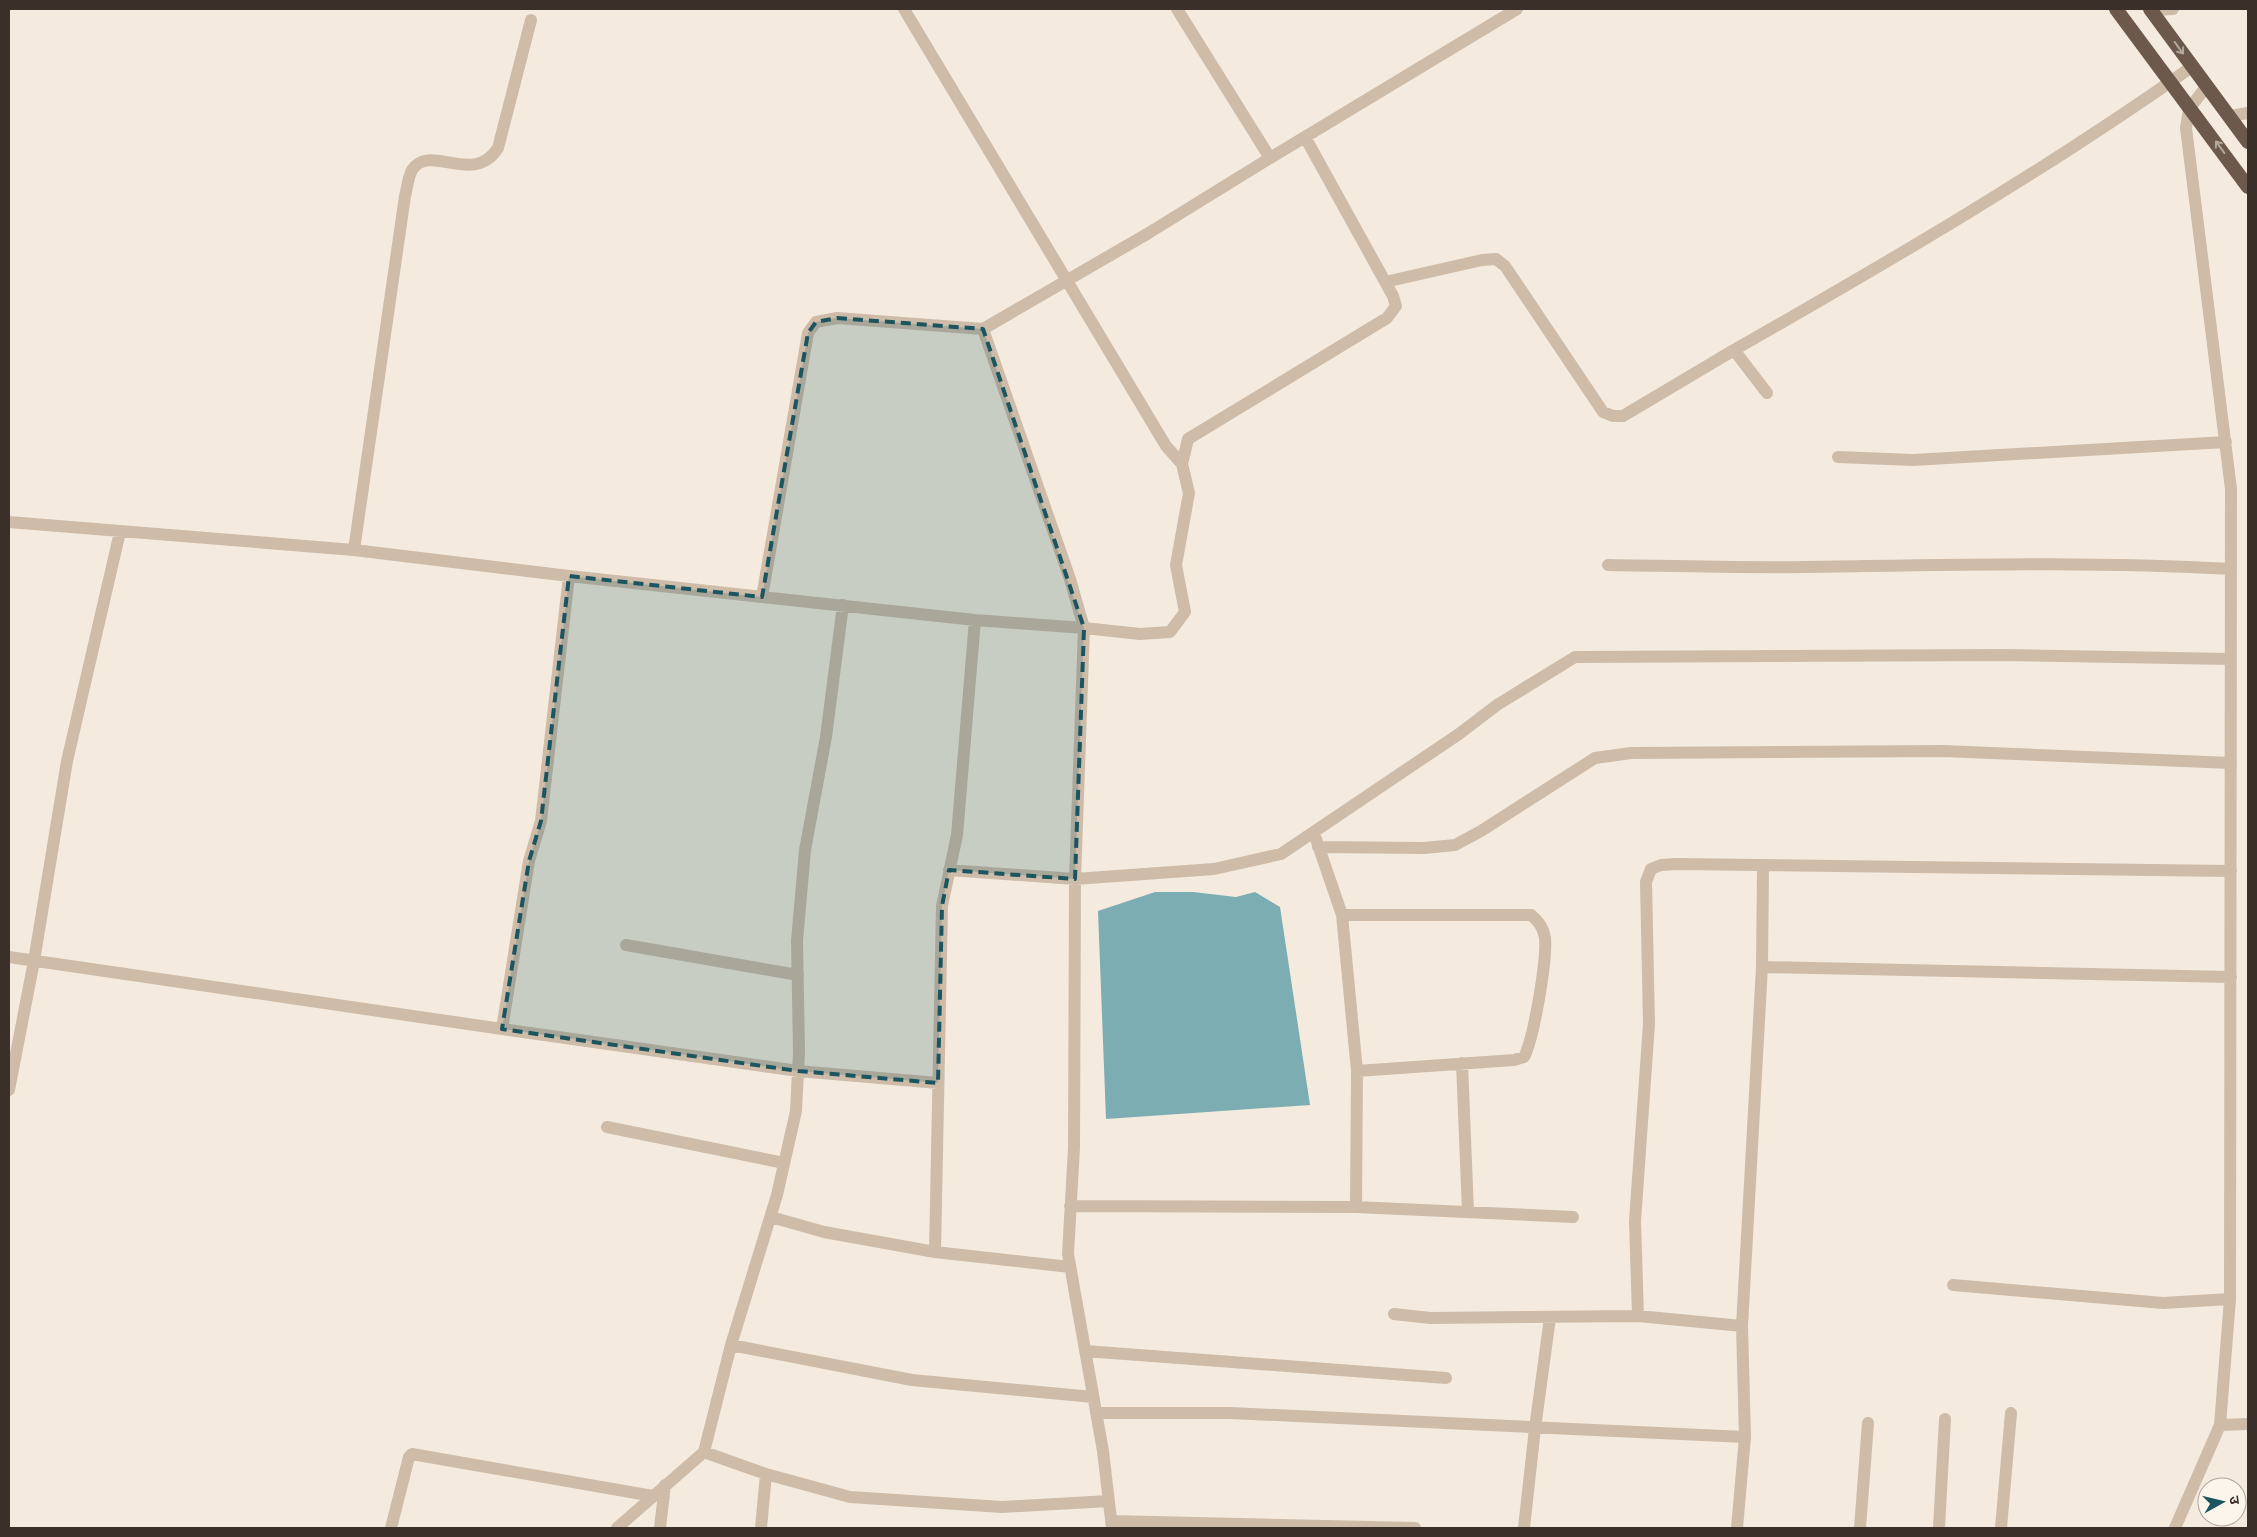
<svg xmlns="http://www.w3.org/2000/svg" width="2257" height="1537" font-family="Inter,'Noto Sans Devanagari',sans-serif">
  <style>
    .water { fill: #7badb3 }
    .lines { fill: none; stroke-linecap: round; stroke-linejoin: round }
    .minor { stroke: #cebca9; stroke-width: 12 }
    .trunk { stroke: #6c594c; stroke-width: 14 }
    .oneway { stroke: #b4a79c }
    .marked { fill: #1b555f; fill-opacity: 0.2; stroke: #1b555f; stroke-width: 4; stroke-dasharray: 10 6; stroke-linejoin: round }
  </style>
  <rect width="100%" height="100%" fill="#f4ebde"/>
  <path class="water" d="M1155 892H1193L1236 897 1255 892 1280 907 1310 1105 1106 1119 1098 911Z"/>
  <g class="lines">
    <path class="minor" d="M904 9 1166 446 1182 464
      M1177 9 1270 158 1517 9
      M2152 10 2173 9
      M2230 116 2248 113
      M1385 282 1482 260 1496 259 1505 266 1603 412 1613 416H1623L1734 350 1767 393
      M983 329 1070 579 1084 628 1140 634 1170 632 1185 612 1176 565 1189 493 1182 464 1188 439 1387 318 1396 306 1393 296 1305 137
      M1734 350C1890 261 2046 170 2193 66
      M1838 457 1913 460 2226 442
      M9 522 354 550 569 576 975 620 1084 628 1075 879 1074 1148 1068 1254 1103 1451 1112 1528
      M354 550 405 196C407 189 408 177 412 170 430 142 473 187 498 148L531 20
      M1608 565C1673 566 1739 568 1804 567 1947 565 2089 561 2231 569
      M762 597 808 333 816 322 837 318 983 329 1147 234 1270 158
      M975 620 957 835 942 906 935 1252 1070 1267
      M1316 839 1342 915 1357 1071 1356 1207
      M1318 847 1424 848 1455 845 1481 831 1595 758 1631 753 1943 751 2231 763
      M949 870 1075 879 1214 869 1281 854 1459 734 1497 705 1575 657 2004 655 2231 659
      M1342 915H1531C1539 922 1543 927 1545 938 1547 960 1534 1038 1524 1057L1514 1060 1357 1071
      M626 945 798 975
      M9 957 502 1029 529 861 541 821 569 576
      M1762 967 2231 977
      M502 1029 798 1071 938 1083
      M1462 1063 1468 1212
      M9 1090 34 961 67 761 120 532
      M607 1127 784 1163
      M1070 1206 1356 1207 1573 1217
      M771 1217 824 1232 935 1252
      M1953 1285 2163 1303 2230 1299
      M1394 1314 1430 1318 1638 1316 1742 1326
      M1638 1316 1635 1221 1649 1024 1646 882 1651 869 1661 865 1676 864C1861 868 2046 867 2231 871
      M731 1345 912 1380 1093 1397
      M1085 1351 1446 1378
      M1096 1413H1230L1745 1437
      M2220 1425 2248 1424
      M704 1452 766 1474 850 1497 1002 1507 1109 1501
      M1111 1521 1415 1528
      M391 1528 409 1457 412 1454 653 1496
      M617 1528 704 1452 731 1345 777 1195 796 1111 799 1052 797 941 805 850 826 737 843 605
      M660 1528 665 1485
      M761 1528 766 1474
      M1524 1528 1535 1428 1550 1318
      M1737 1528 1745 1437 1742 1326 1762 967 1763 866
      M1860 1528 1868 1423
      M1939 1528 1945 1419
      M2001 1528 2011 1413
      M2175 1528 2220 1425 2230 1299 2231 489 2186 128 2189 109 2206 87"/>
    <path class="trunk" d="M2116 9 2248 187
      M2150 9 2248 142"/>
  </g>
  <defs><path id="oneway-shaft" d="M-6 0H5M1.5-3L5.5 0L1.5 3" fill="none" stroke-width="1.6" stroke-linecap="round" stroke-linejoin="round" transform="scale(1.25)"/></defs>
  <g class="oneway">
    <use href="#oneway-shaft" transform="translate(2179 48) rotate(54)"/>
    <use href="#oneway-shaft" transform="translate(2220 147) rotate(-126)"/>
  </g>
  <path class="marked" d="M837 318 983 329 1084 628 1075 879 949 870 942 906 938 1083 798 1071 502 1029 529 861 541 821 569 576 762 597 808 333 816 322Z"/>
  <rect width="2257" height="1537" fill="none" stroke="#3a3029" stroke-width="20"/>
  <g transform="translate(2222 1502) rotate(82)"><circle r="24" fill="#fbf5eb" stroke="#aea69d"/>
  <path d="M0-4L9 19L0 12L-9 19Z" fill="#1b555f"/>
  <text y="-8" font-size="14" font-weight="bold" text-anchor="middle" fill="#3a3029">उ</text>
  </g>
</svg>
